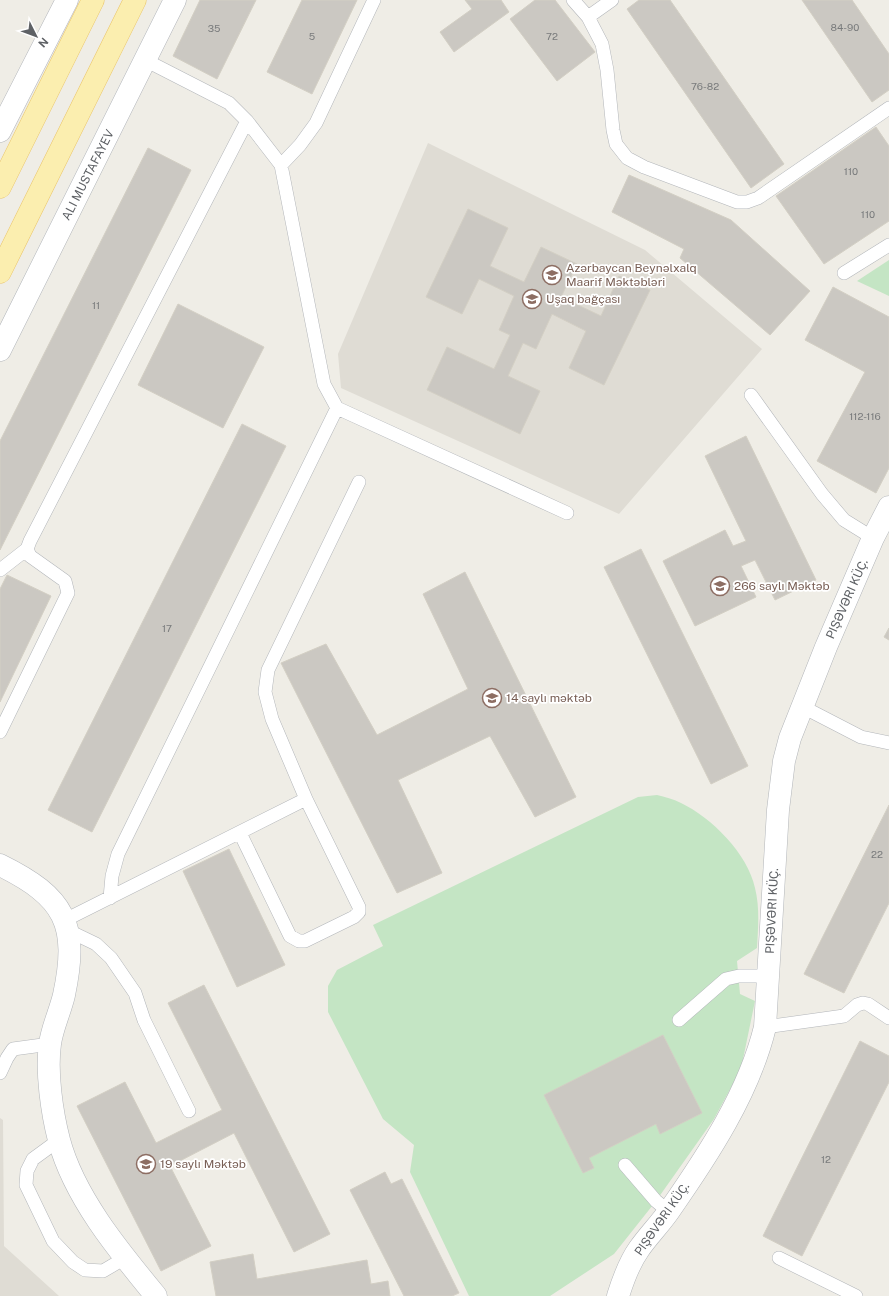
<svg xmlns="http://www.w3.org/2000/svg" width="889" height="1296" font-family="'Public Sans',sans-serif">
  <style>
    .education { fill: #dfdcd4 }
    .green { fill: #c4e5c4 }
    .building { fill: #cbc8c2; stroke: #d3cfc4 }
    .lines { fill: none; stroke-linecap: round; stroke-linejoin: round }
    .service-casing { stroke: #b3b6ba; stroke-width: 14 }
    .minor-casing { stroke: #b3b6ba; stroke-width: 23 }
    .secondary-casing { stroke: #b2b5ba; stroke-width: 23 }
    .primary-casing { stroke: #eac364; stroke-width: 23 }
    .service { stroke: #fff; stroke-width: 13 }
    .minor { stroke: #fff; stroke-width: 22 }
    .secondary { stroke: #fff; stroke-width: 22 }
    .primary { stroke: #fbeeaf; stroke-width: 22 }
    .labels { text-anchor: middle; stroke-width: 3.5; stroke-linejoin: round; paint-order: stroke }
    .number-label { font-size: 10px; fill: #797b7c }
    .street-label { font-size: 12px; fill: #5e6165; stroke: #fff }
    .education-label { font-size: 12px; fill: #785e54; stroke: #fff; text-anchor: start }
  </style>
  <rect width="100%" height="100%" fill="#efede6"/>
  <path class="education" d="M428 143 645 250 762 349 619 514 341 388 338 354Z
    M0 1118 3 1120 4 1246 59 1296H0Z"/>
  <path class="green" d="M889 260V296L857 281Z
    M657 795C665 797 673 799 681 803 711 817 748 854 755 888 760 908 758 928 757 948L737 961 740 994 755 1001 741 1069 714 1119 656 1201 614 1254 550 1296H469L410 1172 414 1145 383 1119 328 1012V986L337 970 383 946 373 925 638 797Z"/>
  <path class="building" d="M200 0H256L217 79 173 56Z
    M302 0H357L312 94 267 72Z
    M465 0H501L509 12 454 52 440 32 472 9Z
    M535 0H555L595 52 557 81 510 19Z
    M639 0H670L784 164 751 188 627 9Z
    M802 0H852L889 54V90L872 102Z
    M876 127 889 146V221L824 264 776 196Z
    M148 148 191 170 0 550V441Z
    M629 175 731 220 810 291 770 335 680 258 684 249 612 212Z
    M468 209 508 228 490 266 524 282 541 247 577 264 561 297 601 316 619 276 650 290 604 385 569 368 586 331 552 314 536 349 523 343 508 376 540 391 520 434 427 390 447 347 494 369 510 335 499 330 514 296 479 279 462 314 426 297Z
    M833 287 889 317V468L876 493 817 461 865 372 805 340Z
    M178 304 264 347 223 428 138 385Z
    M242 424 286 446 92 832 48 810Z
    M746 436 816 580 775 600 755 560 741 566 756 597 695 626 663 561 725 530 733 546 746 541 705 456Z
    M641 549 748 766 711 784 604 567Z
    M465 572 576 797 535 817 490 736 398 780 442 873 397 893 281 663 326 644 377 735 468 689 423 594Z
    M7 575 51 596 0 702V589Z
    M889 628V640L884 637Z
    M889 805V903L844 993 804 974Z
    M229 849 285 965 237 987 183 871Z
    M204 985 330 1234 294 1252 234 1133 170 1166 211 1246 161 1271 77 1106 125 1082 156 1143 222 1110 168 1003Z
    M663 1035 702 1113 660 1134 656 1124 589 1158 594 1168 583 1173 544 1095Z
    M860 1041 889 1056V1082L802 1256 763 1236Z
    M385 1172 391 1184 402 1179 459 1293 452 1296H404L350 1190Z
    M253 1254 257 1279 367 1260 371 1284 388 1281 390 1296H216L210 1262Z"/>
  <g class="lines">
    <defs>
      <path id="service" d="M374 0 316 123 300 145 281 165 324 384 337 408 567 513
        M573 0 588 17 602 44 607 70 613 130 616 144 627 158 644 167 737 202H747L758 198 889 108
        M588 17 612 0
        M145 60 229 103 247 121 281 165
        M844 273 889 245
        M751 395 822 494 844 520 873 538
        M0 570 27 549
        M801 706 861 737 889 743
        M0 732 68 593 65 581 30 556 27 549 30 541 247 121
        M306 799 272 719 265 692 268 670 359 482
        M110 898 112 876 118 854 337 408
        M65 920 306 799 359 907V912L354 917 305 941H299L290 936 240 833
        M69 931 96 944 111 958 135 993 144 1020 189 1111
        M679 1020 726 979 739 976H768
        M765 1027 844 1016 857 1005 863 1003 868 1004 889 1018
        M0 1073 7 1058 13 1049 50 1044
        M59 1140 33 1159 27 1171 26 1185 53 1241 73 1262 85 1270 103 1271 125 1258
        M625 1165 656 1201 668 1211
        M779 1258 856 1296"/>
      <path id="minor" d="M0 865C65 897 79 924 64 995 60 1012 52 1028 50 1044 46 1072 52 1113 59 1140 74 1197 119 1251 156 1296
        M618 1296C623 1280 629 1263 639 1249 648 1236 660 1224 669 1211 708 1155 749 1093 765 1027L778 810 784 761 790 738 826 647 873 538 889 507"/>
      <path id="secondary" d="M0 131 67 0
        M0 350 175 0"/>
      <path id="primary" d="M0 187 93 0
        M0 272 135 0"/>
    </defs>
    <use href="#service" class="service-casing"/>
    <use href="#minor" class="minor-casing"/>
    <use href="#secondary" class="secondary-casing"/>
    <use href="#primary" class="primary-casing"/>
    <use href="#service" class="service"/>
    <use href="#minor" class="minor"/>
    <use href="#secondary" class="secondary"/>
    <use href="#primary" class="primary"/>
  </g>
  <defs>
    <symbol id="school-ring" viewBox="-11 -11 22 22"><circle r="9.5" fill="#fff" stroke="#8d6e63" stroke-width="1.5"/><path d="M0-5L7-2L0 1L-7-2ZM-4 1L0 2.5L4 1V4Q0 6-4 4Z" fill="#8d6e63"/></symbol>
  </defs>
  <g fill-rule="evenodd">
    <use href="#school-ring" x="541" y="264" width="22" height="22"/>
    <use href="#school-ring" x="521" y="288" width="22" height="22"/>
    <use href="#school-ring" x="709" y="575" width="22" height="22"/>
    <use href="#school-ring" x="481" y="687" width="22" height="22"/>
    <use href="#school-ring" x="135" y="1153" width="22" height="22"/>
  </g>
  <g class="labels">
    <g class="number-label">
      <text x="845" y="31">84-90</text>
      <text x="214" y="32">35</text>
      <text x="312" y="40">5</text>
      <text x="552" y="40">72</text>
      <text x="705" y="90">76-82</text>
      <text x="851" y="175">110</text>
      <text x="868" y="218">110</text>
      <text x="96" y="309">11</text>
      <text x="865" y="420">112-116</text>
      <text x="167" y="632">17</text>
      <text x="877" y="858">22</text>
      <text x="826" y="1163">12</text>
    </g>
    <g class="street-label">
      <text transform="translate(88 175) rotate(-63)" y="4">ALI MUSTAFAYEV</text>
      <text transform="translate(847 599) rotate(-66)" y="4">PIŞƏVƏRI KÜÇ.</text>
      <text transform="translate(772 911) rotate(-87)" y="4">PIŞƏVƏRI KÜÇ.</text>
      <text transform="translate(662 1219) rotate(-55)" y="4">PIŞƏVƏRI KÜÇ.</text>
    </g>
    <g class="education-label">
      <text x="566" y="272">Azərbaycan Beynəlxalq<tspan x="566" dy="14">Maarif Məktəbləri</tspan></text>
      <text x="546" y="303">Uşaq bağçası</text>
      <text x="734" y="590">266 saylı Məktəb</text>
      <text x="506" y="702">14 saylı məktəb</text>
      <text x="160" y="1168">19 saylı Məktəb</text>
    </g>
  </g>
  <g transform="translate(36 36) rotate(132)" stroke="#ffffff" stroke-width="3" paint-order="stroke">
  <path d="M0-3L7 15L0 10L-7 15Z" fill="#5e6165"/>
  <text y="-6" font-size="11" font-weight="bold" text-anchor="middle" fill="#5e6165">N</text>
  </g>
</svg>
